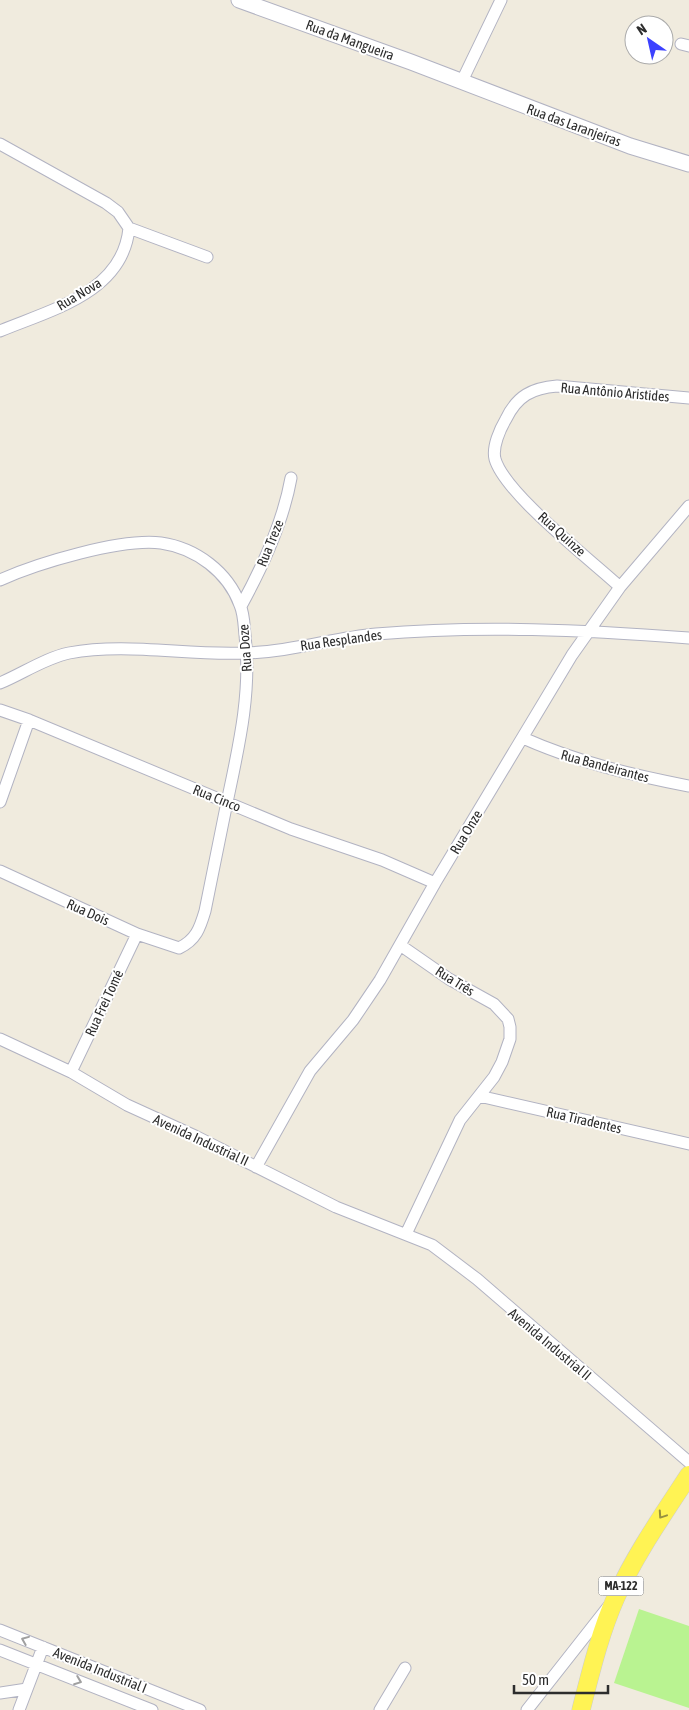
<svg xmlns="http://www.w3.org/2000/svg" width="689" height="1710" font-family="'Asap Condensed',sans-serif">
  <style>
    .pitch { fill: #b9f391 }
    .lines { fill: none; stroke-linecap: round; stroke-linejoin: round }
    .street-casing { stroke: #b2b3c2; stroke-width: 13 }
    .secondary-casing { stroke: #b2b3c2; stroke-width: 17 }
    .primary-casing { stroke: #cdcdcd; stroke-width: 19 }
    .street { stroke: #fff; stroke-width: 11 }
    .secondary { stroke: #fff; stroke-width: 15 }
    .primary { stroke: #fff354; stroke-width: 18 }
    .oneway { stroke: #969040 }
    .oneway2 { stroke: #a0a0a0 }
    .labels { text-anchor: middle; stroke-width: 4; stroke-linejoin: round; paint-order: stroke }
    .shield { fill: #fff; stroke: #6c6c6c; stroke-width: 1 }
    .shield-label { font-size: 12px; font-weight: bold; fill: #2d2d2d }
    .street-label { font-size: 14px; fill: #2d2d2d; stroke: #fff }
  </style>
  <rect width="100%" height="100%" fill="#f0ebde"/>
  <path class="pitch" d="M639 1609 689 1626V1708L614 1683Z"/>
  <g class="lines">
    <defs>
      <path id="street" d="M681 44 689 46
        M462 81 501 0
        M0 144 106 203 118 212 129 228
        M129 228 207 257
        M0 331C50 310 123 293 129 228
        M0 580C38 563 121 538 161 543 196 548 228 572 240 605 244 614 244 626 245 635 252 693 238 750 226 807 219 841 212 876 205 911 200 928 196 940 179 948L137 934 0 871
        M620 587C591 560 505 494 495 459 492 447 500 429 506 419 517 396 532 388 557 386L689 398
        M241 606C263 566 283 523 291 478
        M0 683C22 674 45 658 69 653 127 642 187 656 246 653 290 652 333 638 376 634 481 625 584 630 689 638
        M0 710 29 720 291 829 382 860 435 883
        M523 738C577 762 632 775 689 786
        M0 802 29 720
        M400 945 449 979 494 1004 508 1019 510 1027V1039L502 1062 494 1077 460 1120 406 1234
        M0 1039 71 1072 127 1105 195 1136 336 1207 432 1245 477 1279 689 1462
        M71 1072 137 934
        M479 1096 689 1144
        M256 1167 310 1071 353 1020 380 980 435 883 572 655 620 587 689 506
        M0 1630 200 1710
        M0 1650 152 1710
        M0 1693 27 1689
        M19 1710 43 1647
        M380 1710 405 1668
        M527 1710 608 1607"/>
      <path id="secondary" d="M239 0 411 62 630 146 689 164"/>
      <path id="primary" d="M581 1710C591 1671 600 1633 616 1597 636 1553 663 1515 689 1475"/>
    </defs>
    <use href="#street" class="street-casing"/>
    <use href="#secondary" class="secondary-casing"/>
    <use href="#primary" class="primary-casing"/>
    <use href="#street" class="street"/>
    <use href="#secondary" class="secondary"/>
    <use href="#primary" class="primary"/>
  </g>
  <defs><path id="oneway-chevron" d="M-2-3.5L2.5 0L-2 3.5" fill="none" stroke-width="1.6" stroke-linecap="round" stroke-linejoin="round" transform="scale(1.25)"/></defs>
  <use class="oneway" href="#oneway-chevron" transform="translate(662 1515) rotate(124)"/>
  <g class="oneway2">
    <use href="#oneway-chevron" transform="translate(25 1640) rotate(-158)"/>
    <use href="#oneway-chevron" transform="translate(78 1681) rotate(21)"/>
  </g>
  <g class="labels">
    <rect class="shield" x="598.5" y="1576.5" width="45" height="19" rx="4"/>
    <g class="shield-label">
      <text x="621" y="1590">MA-122</text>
    </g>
    <g class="street-label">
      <text transform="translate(350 40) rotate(20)" y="5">Rua da Mangueira</text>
      <text transform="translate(574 125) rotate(20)" y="5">Rua das Laranjeiras</text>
      <text transform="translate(79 294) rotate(-31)" y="5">Rua Nova</text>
      <text transform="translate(615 392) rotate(5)" y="5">Rua Antônio Aristides</text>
      <text transform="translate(562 534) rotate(42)" y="5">Rua Quinze</text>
      <text transform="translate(270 543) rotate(-68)" y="5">Rua Treze</text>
      <text transform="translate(341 640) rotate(-8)" y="5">Rua Resplandes</text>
      <text transform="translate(245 648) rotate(-94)" y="5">Rua Doze</text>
      <text transform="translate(605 766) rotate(15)" y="5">Rua Bandeirantes</text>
      <text transform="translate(217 798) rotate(22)" y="5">Rua Cinco</text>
      <text transform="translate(466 832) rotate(-59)" y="5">Rua Onze</text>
      <text transform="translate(88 912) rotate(24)" y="5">Rua Dois</text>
      <text transform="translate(455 981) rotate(32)" y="5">Rua Três</text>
      <text transform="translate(104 1003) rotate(-65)" y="5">Rua Frei Tomé</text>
      <text transform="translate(584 1120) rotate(13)" y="5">Rua Tiradentes</text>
      <text transform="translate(201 1140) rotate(25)" y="5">Avenida Industrial II</text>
      <text transform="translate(550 1344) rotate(40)" y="5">Avenida Industrial II</text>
      <text transform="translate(100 1670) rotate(22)" y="5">Avenida Industrial I</text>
    </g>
  </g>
  <g transform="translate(649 40) rotate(326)"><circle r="24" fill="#ffffff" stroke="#ababab"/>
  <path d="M0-4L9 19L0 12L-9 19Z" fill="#3c41ff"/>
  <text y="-8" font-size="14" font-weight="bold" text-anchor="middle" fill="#2d2d2d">N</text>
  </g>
  <path d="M514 1685v8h94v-8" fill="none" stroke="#2d2d2d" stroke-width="2.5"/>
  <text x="522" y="1685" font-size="15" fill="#2d2d2d" stroke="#ffffff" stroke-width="4" paint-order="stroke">50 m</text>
</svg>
